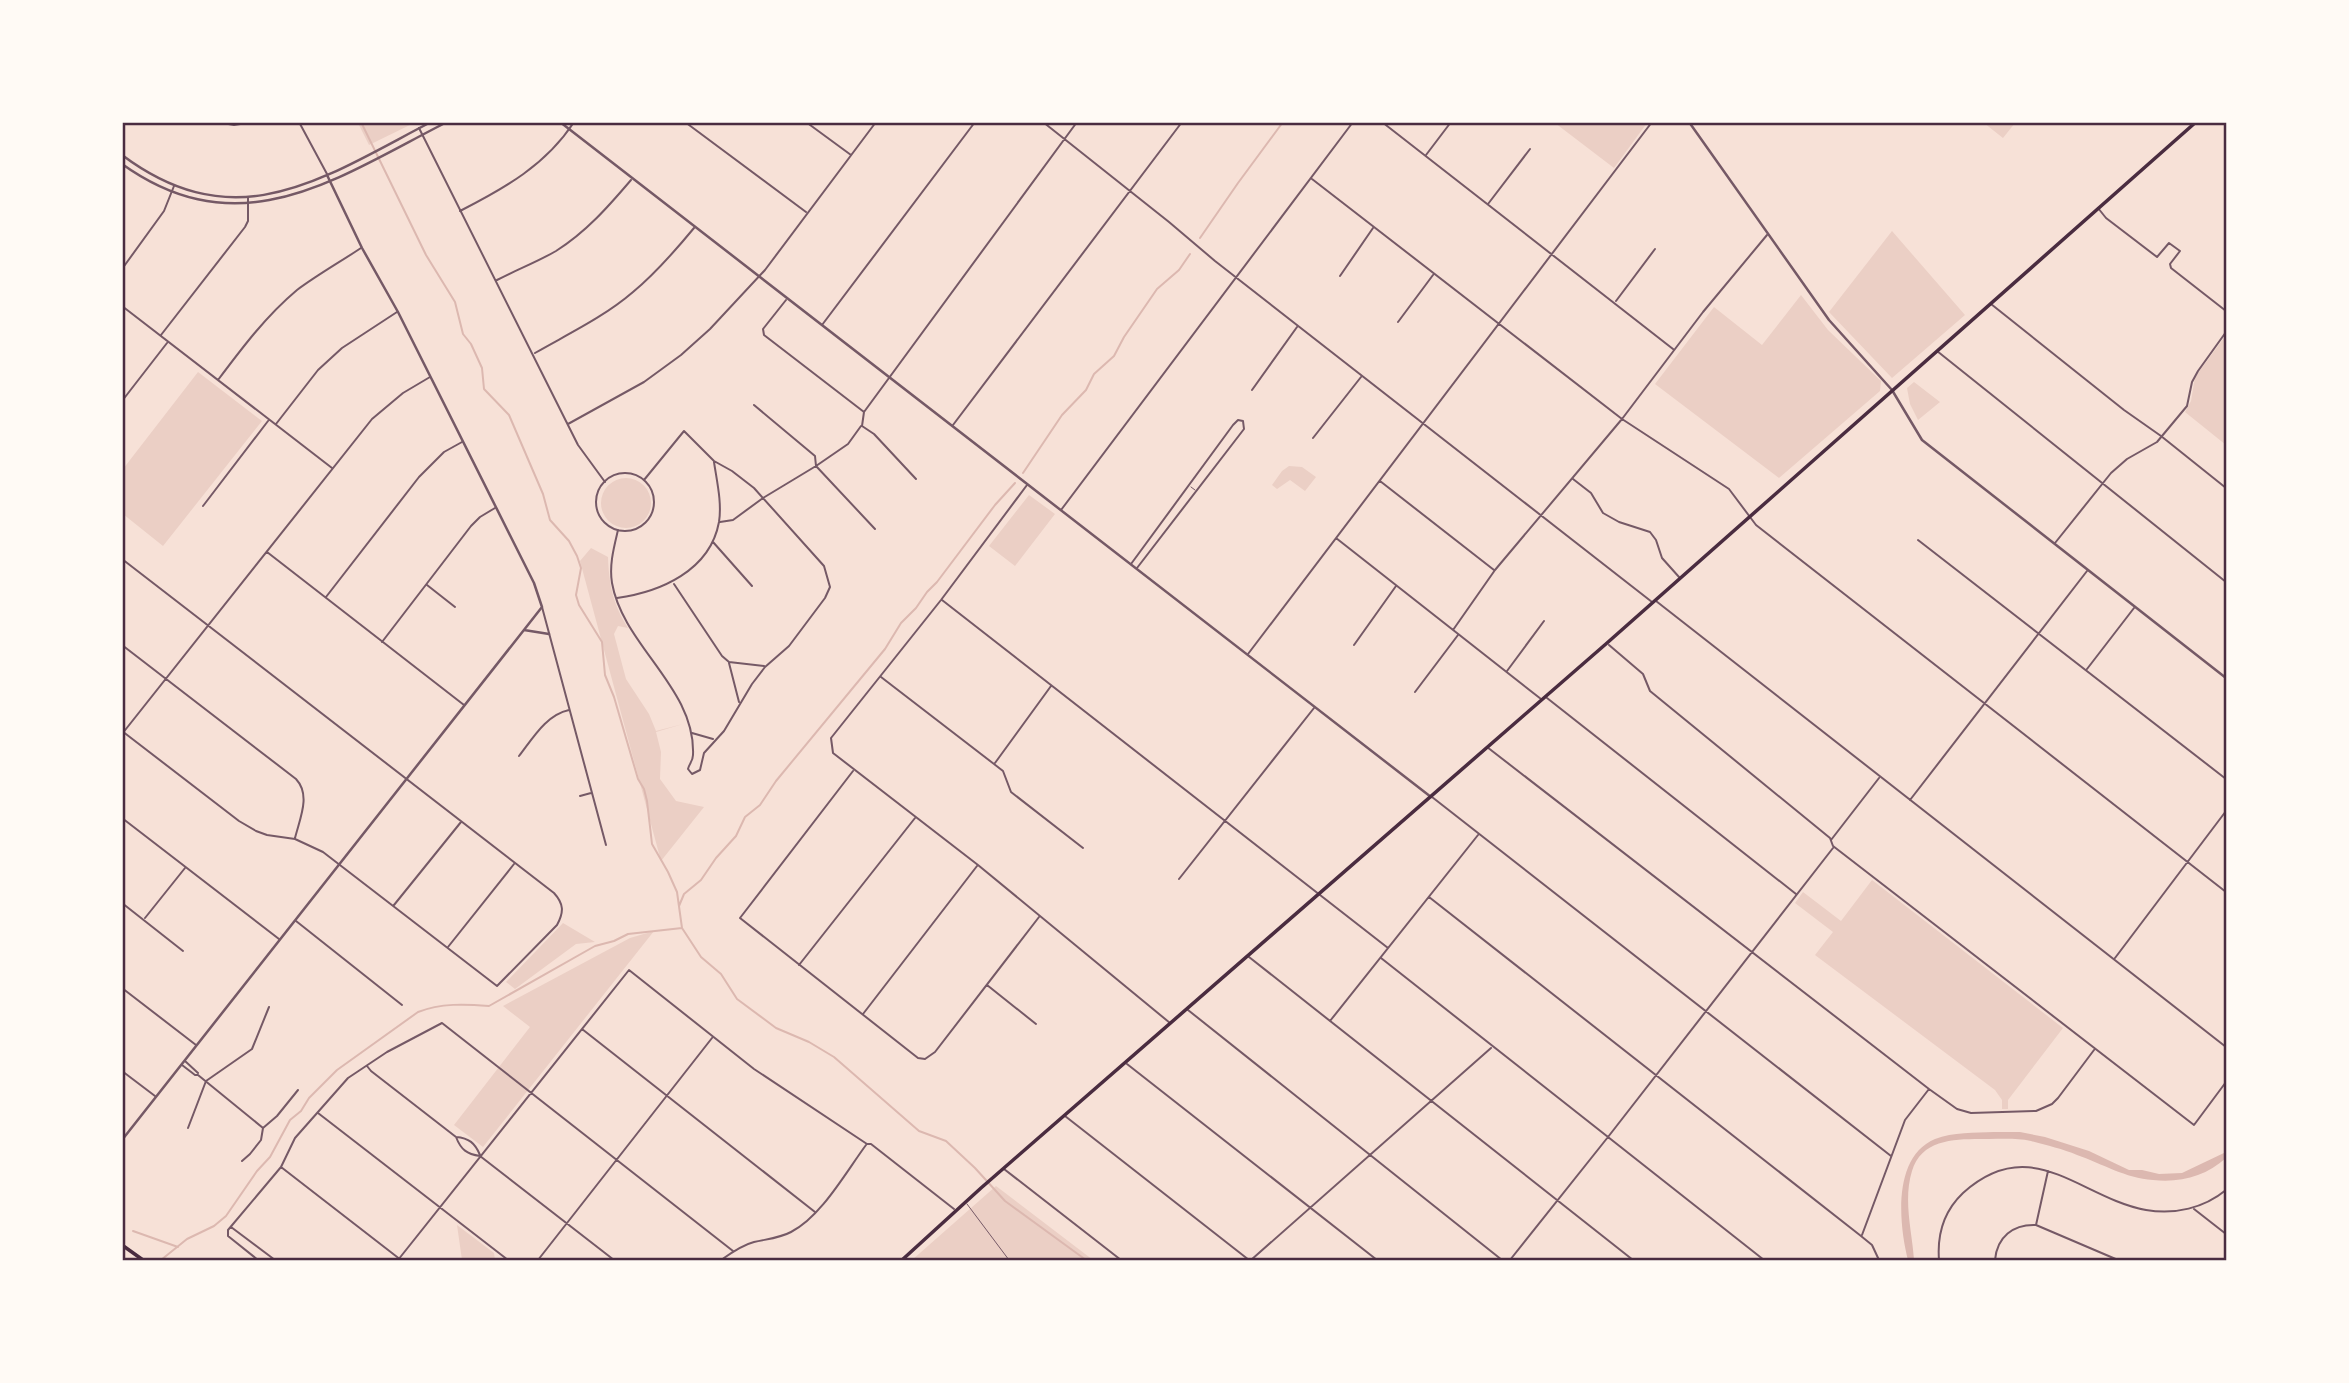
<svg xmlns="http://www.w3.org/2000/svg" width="2349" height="1383" font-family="'PT Sans Narrow',sans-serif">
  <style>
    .green { fill: #ebcfc5 }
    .water { fill: #dcb8b0 }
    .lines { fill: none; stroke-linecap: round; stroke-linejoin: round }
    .stream { stroke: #dcb8b0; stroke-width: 2 }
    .service { stroke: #755966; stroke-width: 1 }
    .minor { stroke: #755966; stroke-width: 2 }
    .tertiary { stroke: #755966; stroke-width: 2.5 }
    .primary { stroke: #4a2c40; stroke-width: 3.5 }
    .trunk { stroke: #4a2c40; stroke-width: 3.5 }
    .neatline { fill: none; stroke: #4a2c40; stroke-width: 2.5 }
  </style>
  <rect width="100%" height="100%" fill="#f7e1d7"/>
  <path class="green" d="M358 123H414L369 145Z
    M1555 123H1647L1614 168Z
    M1984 123H2015L2003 138Z
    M1892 231 1965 315 1892 378 1829 312Z
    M1801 295 1828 330 1881 381 1880 391 1779 478 1655 384 1714 307 1762 345Z
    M2226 335V445L2185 412 2191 401 2195 377Z
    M198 372 262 421 163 546 123 514V469Z
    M1914 382 1940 402 1918 420 1910 404 1907 388Z
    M1289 466 1302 467 1316 477 1305 491 1290 480 1277 489 1272 485 1282 471Z
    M601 503a25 25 0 1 1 50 0a25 25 0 1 1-50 0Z
    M1029 495 1055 514 1015 566 989 546Z
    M591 548 608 557C609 585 613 604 628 628L618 626 614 634 626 679 649 714 656 731 683 724 656 732 661 752 660 779 676 801 704 807 661 861 580 561Z
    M1872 880 2063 1028 2008 1100V1109H2002V1100L1995 1090 1815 955 1833 932 1795 903 1803 892 1841 921Z
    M563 923 595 942 576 944 515 989 506 982Z
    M654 931 483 1147 454 1125 530 1027 503 1006 630 938Z
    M996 1186 1093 1260H912Z
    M457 1225 494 1253 495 1260H462Z"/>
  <path class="water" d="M1994 1132H2020L2045 1137 2089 1151 2129 1170H2142L2159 1174 2182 1173 2226 1152V1158C2206 1176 2181 1183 2153 1180 2125 1178 2103 1164 2077 1155 2063 1149 2046 1145 2031 1141 2017 1138 2003 1139 1989 1139 1960 1139 1922 1137 1912 1171 1903 1200 1912 1231 1914 1260H1908C1899 1225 1892 1157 1935 1139 1953 1132 1975 1133 1994 1132Z"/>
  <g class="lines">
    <path class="stream" d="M361 122 426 255 455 302 463 334 471 344 482 368 484 389 509 415 543 494 550 520 569 541 577 556 581 568 576 595 579 605 602 642 605 675 614 697 638 779 644 789 647 801 652 844 668 872 677 892 682 928 701 957 721 974 737 999 776 1028 809 1042 834 1057 919 1131 946 1141 975 1168 1005 1201 1086 1260
      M1200 238 1238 183 1283 122
      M1023 473 1062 415 1086 390 1094 374 1114 356 1124 337 1157 289 1179 270 1190 254
      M679 906 684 894 701 880 716 858 736 836 745 817 760 805 776 781 885 649 901 623 916 608 927 592 937 582 995 505 1015 483
      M133 1231 178 1247
      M161 1260 187 1239 214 1226 226 1216 257 1171 270 1157 290 1120 301 1111 309 1098 337 1070 418 1012C441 1003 465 1004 489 1006L595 946 614 941 628 934 682 928"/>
    <path class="service" d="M1191 487 1195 490
      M967 1204 1009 1260"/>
    <path class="minor" d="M217 122 234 125 253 122
      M299 122 327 174
      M685 122 806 212
      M806 122 851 155
      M1043 122 1169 222 1215 261 1652 602
      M1382 122 1673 349
      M419 128 578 445 605 482
      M1426 155 1451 122
      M1312 179 1622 419 1729 489 1756 525 2226 892
      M1488 204 1530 149
      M2098 208 2106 218 2157 257 2169 243 2180 251 2170 264 2171 268 2226 311
      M460 211C505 188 546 165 574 122
      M122 269 164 211 174 186
      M1340 276 1373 228
      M497 280C516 270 537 262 556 251 586 232 608 207 631 180
      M786 300 763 329 764 335 864 412 862 426 874 434 916 479
      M1616 301 1655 249
      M1991 304 2124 410 2161 436 2226 488
      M122 306 332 468
      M1398 322 1433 275
      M822 325 975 122
      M161 335 245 227 248 221V198
      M1937 351 2226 582
      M535 353C568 334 604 317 633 292 656 273 675 251 694 228
      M218 380C242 348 266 316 297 290 317 275 340 262 361 248
      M1252 390 1297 327
      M122 401 167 343
      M754 405 815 456 816 466 875 529
      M864 412 1077 122
      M276 424 318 370 342 348 397 312
      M568 424 644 382 681 355 710 329 765 270 876 122
      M953 425 1182 122
      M1313 438 1361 377
      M596 502a29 29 0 1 1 58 0a29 29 0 1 1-58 0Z
      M1573 479 1591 493 1603 513 1619 522 1650 532 1656 540 1662 558 1679 577
      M1380 481 1494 570
      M1027 485 941 600 831 738 833 753 978 865 1170 1023
      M203 506 268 421
      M1061 510 1353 122
      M720 522 733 520 763 498 816 466 848 444 861 426
      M618 530C614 547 609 565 612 583 623 646 696 688 693 755 693 761 689 764 688 769L692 774 700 770 704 753 724 731 752 684 765 667 789 646 825 598 830 587 824 566 754 488 732 471 714 461 684 431 644 480
      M1336 538 1541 699
      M1918 540 2226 779
      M713 542 752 586
      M2055 543 2111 473 2127 459 2157 442 2187 406 2192 382 2198 371 2226 332
      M267 552 464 705
      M122 559 554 893C564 904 564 912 557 925L497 986 323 852 295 839 267 835 256 831 239 821 122 731
      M1131 564 1233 425 1238 420 1243 421 1244 429 1137 568
      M674 584 722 656 729 662 764 666
      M427 585 455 607
      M326 597 419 477 444 452 462 442
      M617 598C660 592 710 571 719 522 722 503 717 482 714 462
      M942 600 1388 948
      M1656 601 2226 1047
      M542 607 606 845
      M1453 630 1495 570 1622 419 1703 312 1767 235
      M382 642 471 526 480 517 495 508
      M122 645 296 779C311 795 300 818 295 838
      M1354 645 1396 586
      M1609 645 1643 674 1650 691 1830 838 1833 846 2194 1125 2226 1082
      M1248 654 1652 122
      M729 663 739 702
      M2087 669 2134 608
      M1507 671 1544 621
      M881 677 994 764 1003 771 1011 792 1083 848
      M1415 692 1458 635
      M1547 698 1796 894
      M692 733 713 739
      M122 734 372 419 403 393 430 377
      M1487 747 1929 1089
      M519 756C533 738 546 715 569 710
      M995 763 1051 686
      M853 771 740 918 918 1058 925 1059 935 1052 1039 917
      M580 796 591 793
      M1432 797 1891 1156
      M1910 800 2087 571
      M122 818 279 939
      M1831 840 1879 778
      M1179 879 1314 708
      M1429 897 1861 1236 1872 1245 1879 1260
      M122 903 183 951
      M394 905 461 822
      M145 918 185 868
      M296 921 402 1005
      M448 947 514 864
      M1249 957 1633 1260
      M1381 958 1764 1260
      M2115 958 2226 811
      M799 965 915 818
      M987 985 1036 1024
      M122 988 196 1045
      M1188 1010 1502 1260
      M863 1014 977 866
      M1330 1021 1478 835
      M582 1029 815 1212
      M185 1061 198 1073
      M1127 1064 1377 1260
      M182 1065 195 1075H198L263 1128
      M367 1066 371 1071 456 1137C461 1150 467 1154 480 1156L614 1260
      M122 1071 155 1096
      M318 1113 508 1260
      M1065 1116 1249 1260
      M188 1128 206 1081 252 1049 269 1007
      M456 1137C469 1138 475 1143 480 1155
      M242 1161 250 1154 261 1140 263 1128 277 1116 298 1090
      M281 1167 401 1260
      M1004 1169 1121 1260
      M2194 1209 2226 1234
      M2036 1225 2118 1260
      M231 1227 275 1260
      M1862 1235 1905 1120 1929 1089 1957 1109 1971 1113 2036 1111 2052 1104 2058 1098 2094 1050
      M258 1260 228 1236V1230L281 1167 295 1138 348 1078 387 1052 442 1023 733 1251
      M398 1260 629 970 754 1069 867 1144H871L954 1209
      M538 1260 712 1038
      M721 1260C731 1253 742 1245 754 1242 767 1239 780 1238 791 1232 821 1217 846 1172 866 1145
      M1251 1260 1491 1048
      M1510 1260 1608 1137 1833 848
      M1939 1260C1937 1234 1943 1212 1963 1193 2032 1131 2080 1198 2146 1210 2175 1215 2204 1208 2226 1190
      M1995 1260C1997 1237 2013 1224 2036 1225L2048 1171"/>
    <path class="tertiary" d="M560 122 1431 797
      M1689 122 1829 320 1892 390 1922 440 2226 678
      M122 155C237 241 323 178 431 122
      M122 164C241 249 337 178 447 122
      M524 630 549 634
      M122 1140 542 607 534 583 398 312 362 248 327 175"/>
    <path class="primary" d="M902 1260 981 1188 1607 643 2196 122"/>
    <path class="trunk" d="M122 1245 143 1260"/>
  </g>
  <rect width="2349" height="1383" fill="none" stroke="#fffaf5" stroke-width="248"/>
  <rect x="124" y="124" width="2101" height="1135" class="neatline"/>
</svg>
